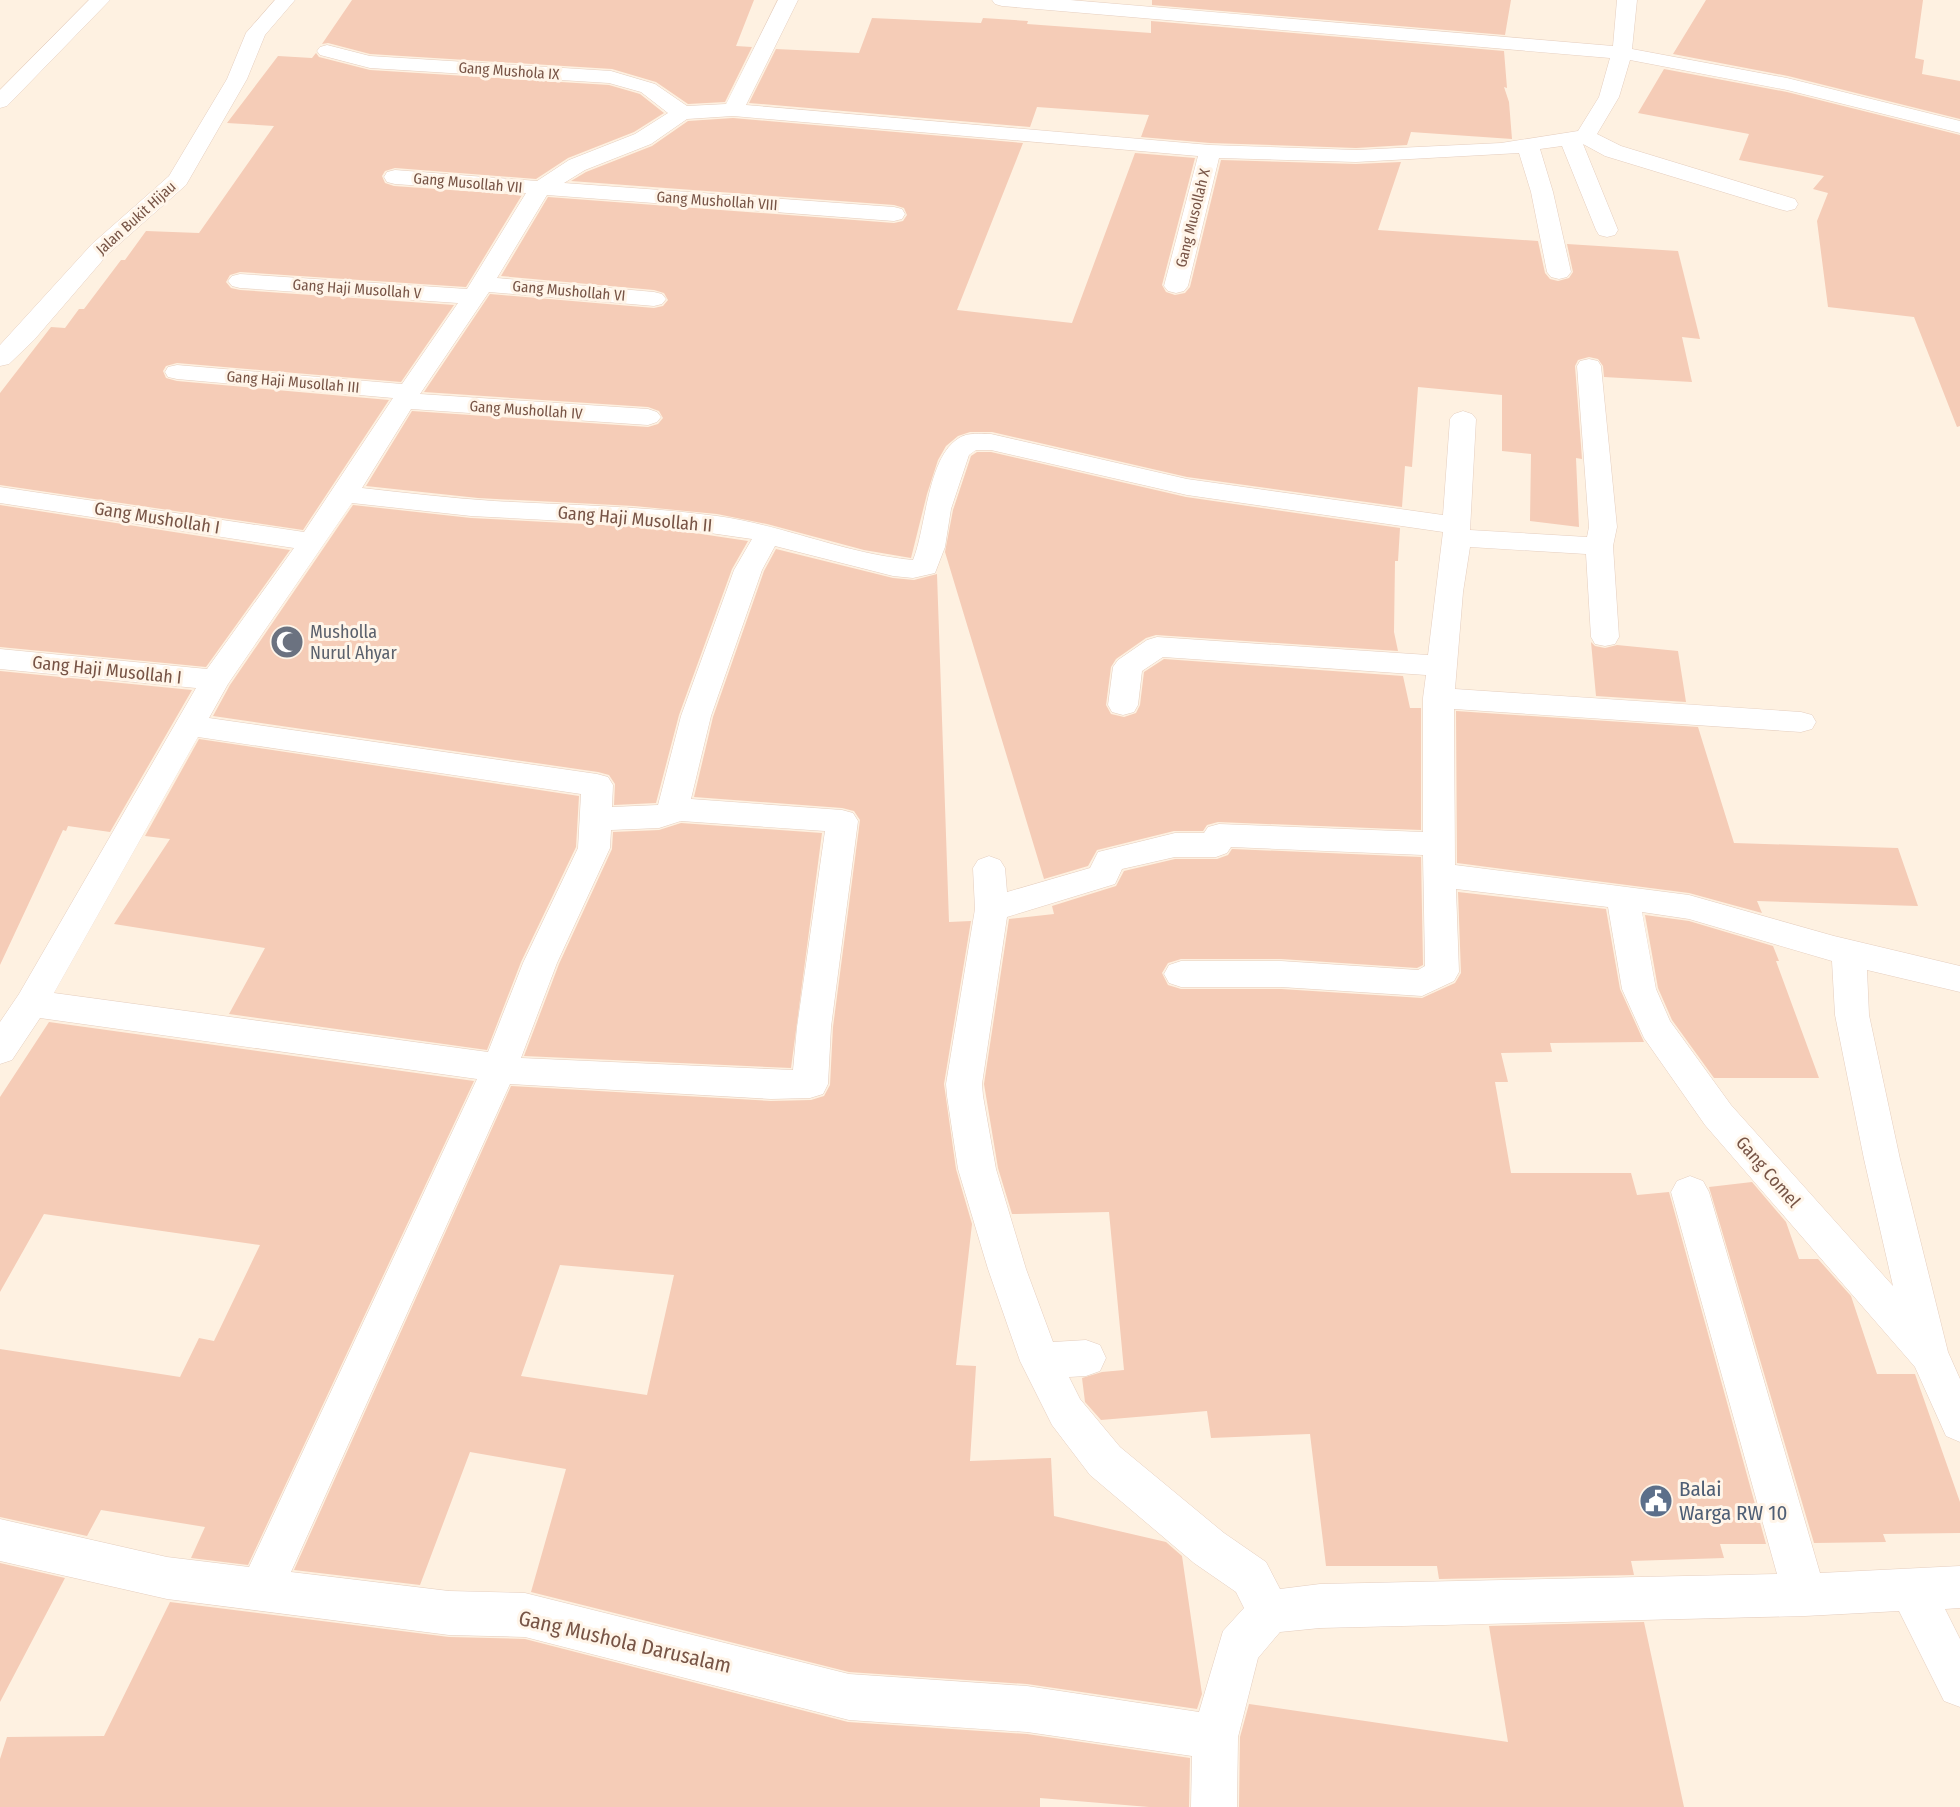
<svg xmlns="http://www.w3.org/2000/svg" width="1960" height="1807" font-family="'Fira Sans Condensed',sans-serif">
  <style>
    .building { fill: #f5ccb7; fill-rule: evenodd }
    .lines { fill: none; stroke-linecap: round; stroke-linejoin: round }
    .minor-casing { stroke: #e5cebf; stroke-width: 1 }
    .minor { fill: #fff; fill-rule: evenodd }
    .labels { text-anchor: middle; stroke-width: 6; stroke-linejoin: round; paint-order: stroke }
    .far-street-label { font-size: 15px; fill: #775446; stroke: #fff5e9 }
    .street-label { font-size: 18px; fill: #775446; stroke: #fff5e9 }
    .worship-label { font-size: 18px; fill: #5b616d; stroke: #fff5e9; text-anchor: start }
    .near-service-label { font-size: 21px; fill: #4e5e75; stroke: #fff5e9; text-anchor: start }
    .near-street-label { font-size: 21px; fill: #775446; stroke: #fff5e9 }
  </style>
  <rect width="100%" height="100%" fill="#fef1e1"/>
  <path class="building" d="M352 0H754L736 46 752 47 725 102 688 104 656 82 612 69 370 54 328 43 322 44Z
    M1152 0H1511L1505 35 1152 5Z
    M1706 0H1923L1915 58 1924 60 1922 74 1960 81V119L1788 76 1673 54Z
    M872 18 981 23 983 18 1028 21 1027 24 1151 33V21L1504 51 1507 88 1504 87 1509 102 1512 139 1411 132 1407 145 1356 148 1210 143 1141 137 1149 115 1037 107 1030 127 749 103 776 49 859 53Z
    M316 53 319 57 370 70 609 85 640 94 664 113 634 132 568 158 536 179 395 168 385 171 382 176 385 183 394 186 522 195 466 287 240 272 230 275 226 282 231 288 240 290 454 305 401 382 177 363 166 366 163 371 166 378 177 381 389 400 303 530 0 485V393L51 327 65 328 79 309H84L121 260H125L146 231 199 233 274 126 227 123 278 56 312 58Z
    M1664 69 1787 92 1960 135V426L1957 427 1914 317 1828 307 1817 221 1828 193 1813 189 1824 176 1739 160 1749 134 1638 113Z
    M733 118 1023 143 957 310 1072 323 1135 153 1195 158 1162 285 1166 292 1175 295 1185 293 1190 287 1221 160 1356 164 1401 162 1378 230 1538 241 1545 273 1550 279 1558 281 1569 278 1573 272 1567 244 1678 251 1700 339 1682 337 1692 382 1604 377 1603 366 1598 359 1589 357 1578 360 1575 366 1582 459 1576 458 1579 527 1530 521 1531 454 1502 451V395L1418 387 1412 467 1405 466 1402 507 1187 477 992 432H970L958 436 946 446 938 460 927 494 911 558 864 550 767 524 717 514 634 506 478 498 366 486 412 411 648 427 658 424 663 418 659 411 648 407 424 392 490 294 654 308 663 306 668 300 664 293 654 290 501 276 548 197 894 223 903 221 907 215 904 208 894 205 571 181 586 172 652 146 688 121Z
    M977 452H991L1186 497 1400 528 1398 561H1395L1394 632 1398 651 1156 635 1146 638 1116 659 1111 667 1106 705 1111 714 1124 717 1136 713 1140 705 1144 672 1164 659 1403 676 1410 708H1421V830L1218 822 1207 825 1203 831H1174L1097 850 1088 866 1044 879 945 552 953 510 971 456Z
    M0 505 290 550 206 667 0 647Z
    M353 505 471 518 661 528 748 541 732 569 679 715 656 803 614 805 615 784 609 775 598 772 213 716 230 685Z
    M776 549 893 578 914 580 937 574 949 922 971 921 944 1084 956 1169 972 1224 956 1365 976 1366 970 1461 1051 1458 1054 1516 1166 1542 1182 1556 1202 1694 1197 1709 1027 1684 849 1672 531 1592 566 1469 470 1452 420 1585 294 1570 511 1086 771 1101 811 1100 824 1096 830 1085 833 1027 860 820 854 811 842 808 694 797 713 717 764 571ZM560 1265 674 1275 647 1395 521 1376Z
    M1591 642 1595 646 1605 648 1617 645 1678 651 1686 702 1596 696Z
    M0 671 192 690 110 832 68 826 66 831 63 830 0 965Z
    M1456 711 1698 727 1734 843 1898 848 1918 906 1757 901 1762 913 1689 893 1457 863Z
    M199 739 579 796 576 847 521 962 487 1050 229 1014 265 948 114 924 170 839 145 836Z
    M681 823 822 833 791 1068 524 1056 559 964 612 849 613 832 659 830Z
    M1232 849 1421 857 1423 965 1417 968 1281 959H1181L1168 963 1162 973 1168 985 1181 989H1281L1422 998 1455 983 1461 973 1458 892 1606 909 1620 989 1644 1042 1550 1043 1552 1052 1501 1053 1508 1082H1495L1511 1173H1631L1637 1195 1669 1192 1766 1544H1720L1724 1558 1631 1561 1634 1575 1439 1579 1437 1566H1326L1310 1434 1211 1438 1207 1411 1101 1420 1085 1402 1082 1378 1102 1372 1124 1370 1109 1212 1012 1214 998 1168 984 1084 1009 919 1054 914 1052 906 1116 886 1124 871 1175 859H1217L1228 855Z
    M1645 915 1689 921 1773 946 1779 961H1776L1819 1078H1714L1672 1020 1658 988Z
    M49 1022 474 1081 248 1565 191 1558 205 1527 101 1510 87 1536 0 1517V1349L180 1377 199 1338 214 1341 260 1245 44 1214 0 1292V1097Z
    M1752 1182 1786 1222 1799 1259H1818L1851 1296 1877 1374H1915L1960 1502V1533L1883 1534 1886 1542 1814 1543 1709 1187Z
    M0 1563 65 1578 0 1702Z
    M170 1602 449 1637 525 1639 848 1722 1027 1734 1190 1758 1189 1807H1149L1040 1798V1807H0V1759L7 1737 104 1736Z
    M1644 1622 1684 1807H1239L1240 1737 1249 1704 1508 1742 1489 1626Z"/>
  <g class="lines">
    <defs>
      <path id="minor" d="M89 0H110L7 106 0 108V90Z
        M275 0H295L265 35 247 79 186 185 108 254 34 340 9 364 0 366V345L92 244 169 176 227 79 246 33Z
        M778 0H798L746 105 1210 145 1356 150 1501 143 1578 131 1599 97 1610 58 1002 6 995 4 992 0H1070L1613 46 1617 0H1637L1632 49 1787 78 1960 121V133L1787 90 1630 60 1619 97 1597 134 1621 146 1795 199 1798 204 1795 209 1787 211 1779 209 1605 156 1583 144 1618 230 1615 235 1607 237 1599 235 1596 230 1562 146 1540 149 1553 192 1571 272 1567 277 1559 279 1551 277 1547 272 1531 192 1519 153 1356 162 1219 158 1188 286 1184 291 1176 293 1168 291 1164 286 1198 156 733 116 687 119 651 144 585 170 564 183 894 207 902 209 905 214 902 219 894 221 547 195 497 278 654 292 662 294 666 299 662 304 654 306 489 292 420 394 648 409 657 412 661 417 657 422 648 425 411 409 362 488C406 493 450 498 494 501 568 505 643 506 717 516 783 525 846 554 913 560 926 529 927 457 959 438 968 432 981 434 991 434L1187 479 1443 515 1450 419 1454 414 1463 411 1472 414 1476 419 1470 530 1587 537 1589 527 1577 366 1580 361 1589 359 1598 361 1601 366 1617 527 1613 546 1619 637 1615 644 1605 646 1595 644 1591 637 1586 554 1470 547 1463 592 1455 689 1801 712 1812 715 1816 722 1812 729 1801 732 1454 709 1455 865 1689 895 1834 936 1960 966V992L1867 970 1869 1015 1900 1159 1948 1352 1960 1379V1442L1946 1436 1915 1367 1705 1125 1644 1038 1622 989 1608 907 1456 889 1459 972 1454 981 1422 996 1281 987H1181L1169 983 1164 974 1169 965 1181 961H1281L1418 970 1425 966 1423 855 1231 847 1227 853 1216 857H1175L1122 869 1115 884 1007 917 982 1084 983 1096 996 1169 1026 1269 1053 1342 1086 1340 1100 1345 1106 1358 1100 1371 1086 1376 1069 1377 1080 1399 1120 1447 1224 1533 1266 1562 1280 1589 1320 1584 1777 1574 1671 1192 1677 1181 1690 1176 1703 1181 1709 1192 1820 1573 1960 1566V1608L1945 1609 1960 1639V1707L1944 1701 1899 1611 1805 1616 1320 1628 1280 1632 1258 1658 1238 1737 1237 1807H1191L1192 1756 1027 1732 849 1720 525 1637 449 1635 167 1599 0 1561V1519L167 1557 249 1567 477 1079 40 1018 12 1060 0 1064V1022L19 994 196 688 0 669V649L207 669 294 548 0 503V487L304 532 393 398 177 379 168 377 165 372 168 367 177 365 402 384 458 303 240 288 232 286 228 281 232 276 240 274 467 289 526 193 395 184 387 182 384 177 387 172 395 170 537 181 569 160 635 134 668 113 641 92 609 83 370 68 320 55 317 51 320 47 327 45 370 56 611 71 655 84 687 106 726 104ZM976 450H991L1187 495 1443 532 1428 655 1157 637 1147 640 1118 660 1113 667 1108 705 1112 712 1123 715 1134 712 1138 705 1142 671 1163 657 1426 675 1423 698V832L1219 824 1208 827 1204 833H1175L1098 852 1090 868 1007 892 1005 868 1000 860 989 856 978 860 973 868 975 909 946 1084 947 1096 958 1169 988 1269 1020 1361 1052 1425 1090 1475 1194 1563 1236 1592 1244 1608 1223 1631 1199 1712 1027 1686 849 1674 525 1593 449 1591 291 1572 510 1084 771 1099 810 1098 823 1094 828 1084 831 1027 858 821 853 813 842 810 691 799 711 716 762 570 775 546 893 576 913 578 935 573 945 547 951 509 969 455ZM352 503 471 516 661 526 752 539 734 570 681 716 658 805 612 807 613 785 608 777 597 774 209 718 228 684ZM198 737 581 794 578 848 523 963 488 1052 54 993ZM681 821 825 831 797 1027 793 1070 521 1058 557 963 610 848 611 830 659 828ZM1642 912 1689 919 1832 961 1835 1015 1864 1159 1893 1286 1731 1105 1670 1021 1656 989Z"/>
    </defs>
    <use href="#minor" class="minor-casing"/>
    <use href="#minor" class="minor"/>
  </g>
  <defs>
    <symbol id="mosque-disc" viewBox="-11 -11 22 22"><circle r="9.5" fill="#6b7280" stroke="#fff5e9"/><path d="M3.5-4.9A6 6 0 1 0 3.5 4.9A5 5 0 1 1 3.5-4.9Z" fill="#fff"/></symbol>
    <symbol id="civic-disc" viewBox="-11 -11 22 22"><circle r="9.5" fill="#5c6f8a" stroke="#fff5e9"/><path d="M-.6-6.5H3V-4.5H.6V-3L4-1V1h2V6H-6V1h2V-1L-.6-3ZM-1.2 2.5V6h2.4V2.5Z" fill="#fff"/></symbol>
  </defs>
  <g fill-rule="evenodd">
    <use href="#mosque-disc" x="268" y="623" width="38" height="38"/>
    <use href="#civic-disc" x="1637" y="1482" width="38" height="38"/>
  </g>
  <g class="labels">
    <g class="far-street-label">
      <text transform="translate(509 71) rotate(4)" y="5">Gang Mushola IX</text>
      <text transform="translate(468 183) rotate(5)" y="5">Gang Musollah VII</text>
      <text transform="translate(717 201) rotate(4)" y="5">Gang Mushollah VIII</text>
      <text transform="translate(136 218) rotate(-42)" y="5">Jalan Bukit Hijau</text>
      <text transform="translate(1193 218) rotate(-76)" y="5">Gang Musollah X</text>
      <text transform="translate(357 289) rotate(4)" y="5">Gang Haji Musollah V</text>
      <text transform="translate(569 291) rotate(5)" y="5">Gang Mushollah VI</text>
      <text transform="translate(293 382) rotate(5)" y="5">Gang Haji Musollah III</text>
      <text transform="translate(526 410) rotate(4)" y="5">Gang Mushollah IV</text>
    </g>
    <g class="street-label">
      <text transform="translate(157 518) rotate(9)" y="6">Gang Mushollah I</text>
      <text transform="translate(635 519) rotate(5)" y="6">Gang Haji Musollah II</text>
      <text transform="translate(107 670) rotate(6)" y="6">Gang Haji Musollah I</text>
      <text transform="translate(1768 1172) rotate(49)" y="6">Gang Comel</text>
    </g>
    <g class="worship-label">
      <text x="310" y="638">Musholla<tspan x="310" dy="21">Nurul Ahyar</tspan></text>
    </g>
    <g class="near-service-label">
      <text x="1679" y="1496">Balai<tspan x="1679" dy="24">Warga RW 10</tspan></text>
    </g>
    <g class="near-street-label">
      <text transform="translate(625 1642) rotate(13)" y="7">Gang Mushola Darusalam</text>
    </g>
  </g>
</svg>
